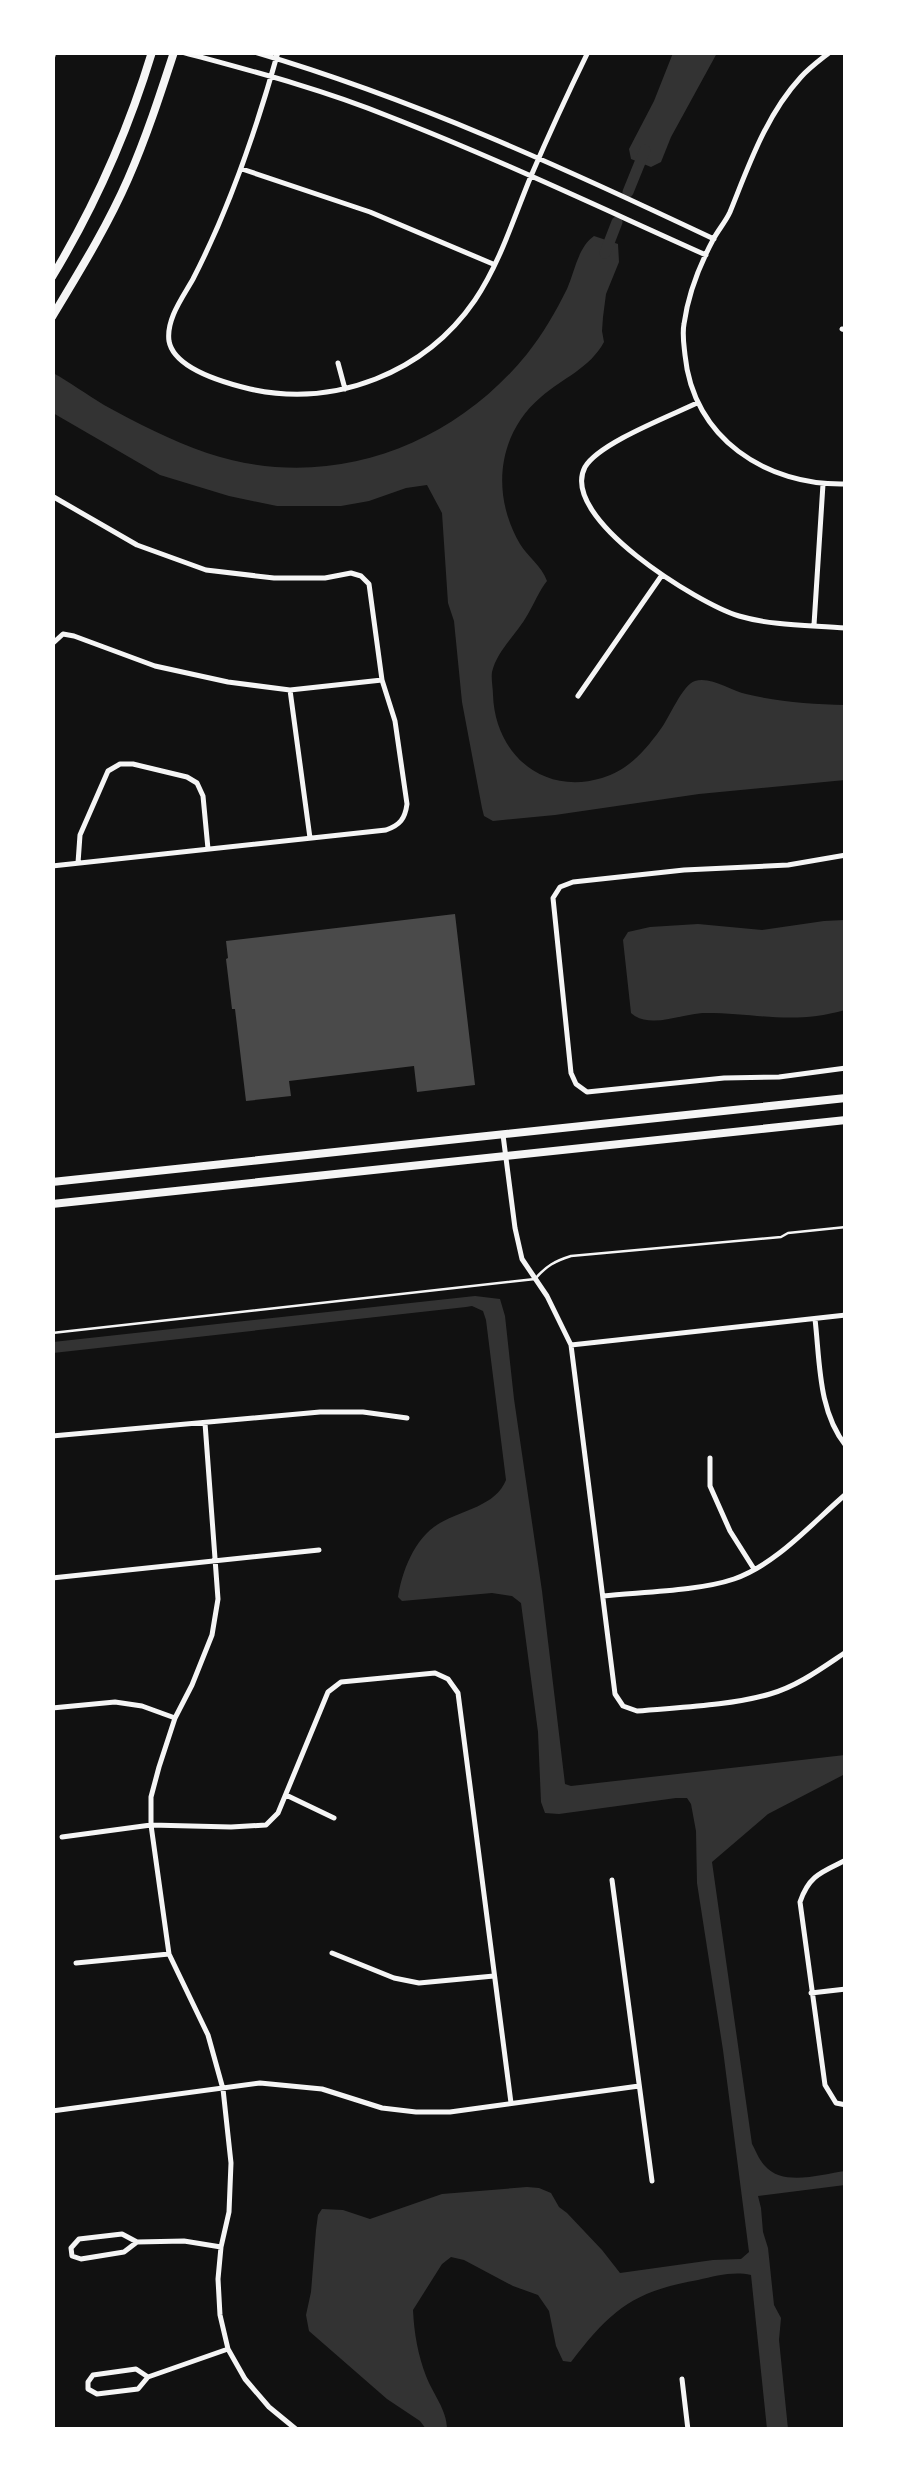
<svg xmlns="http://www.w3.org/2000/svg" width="898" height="2482" font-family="'Asap Condensed',sans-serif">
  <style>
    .water { fill: #333 }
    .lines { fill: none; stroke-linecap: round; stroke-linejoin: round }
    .canal { stroke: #333; stroke-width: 11 }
    .building { fill: #4a4a4a }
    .service { stroke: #f5f5f5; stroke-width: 2.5 }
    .minor { stroke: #f5f5f5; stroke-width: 5 }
    .secondary { stroke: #f5f5f5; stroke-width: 8 }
  </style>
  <rect width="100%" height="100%" fill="#111"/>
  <path class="water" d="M673 53H717L671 137 661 162 651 167 631 159 629 149 654 101Z
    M594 236 618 244 619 262 606 294 603 317 602 331 604 342C590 368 563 378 541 397 497 434 491 495 520 544 528 557 541 565 547 581 539 591 535 602 528 614 518 633 497 650 492 672 491 679 493 688 493 695 495 754 543 796 602 778 628 770 644 752 660 730 669 719 682 685 695 681 710 676 732 691 746 694 779 702 812 704 845 705V780L699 794 555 815 493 821 484 816 482 808 462 702 454 621 448 603 442 513 427 485 406 488 369 501 341 506H277L229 496 160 475 53 413V373C70 382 87 395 104 405 137 423 172 441 207 453 326 493 450 449 527 354 543 334 556 311 567 289 575 271 578 247 594 236Z
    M845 920V1010C793 1025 757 1013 706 1013 682 1013 650 1030 631 1013L623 940 628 932 650 927 698 924 762 930 824 921Z
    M475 1296 500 1299 505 1316 514 1399 542 1591 565 1784 571 1786 845 1755V1774L768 1814 712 1862 752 2144C756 2151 759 2160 765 2166 783 2187 822 2174 845 2171V2185L758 2196 761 2208 763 2232 768 2248 774 2305 781 2318 779 2340 788 2429H767L751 2275C733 2271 716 2276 698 2280 633 2291 610 2311 571 2362L563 2361 556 2346 549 2311 538 2295 513 2286 464 2260 451 2257 442 2264 413 2310C414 2333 418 2355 426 2376 433 2394 447 2410 447 2429H426L420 2421 387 2399 309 2331 306 2315 311 2292 316 2230 318 2215 322 2209 343 2210 370 2219 442 2194 527 2187 539 2188 551 2193 559 2207 567 2213 602 2250 620 2273 713 2260 741 2259 749 2252 723 2050 697 1883 696 1831 691 1804 687 1798H676L559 1814 545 1813 541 1802 538 1732 521 1603 512 1596 492 1593 402 1601 398 1597C402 1571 415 1537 440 1523 462 1510 496 1506 506 1480L486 1320 483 1311 472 1306 466 1307 53 1353V1342Z"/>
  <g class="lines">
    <path class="canal" d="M628 192 645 150
      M605 253 617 222"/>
  </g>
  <path class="building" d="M455 914 475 1085 417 1092 414 1066 289 1081 291 1096 246 1101 235 1009H232L226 959 228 958 226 941Z"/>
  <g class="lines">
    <path class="service" d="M52 1333 535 1279C546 1266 555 1261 571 1256L781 1237 788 1233 846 1227"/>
    <path class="minor" d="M182 52C252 71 322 89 388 116 496 158 601 208 706 255
      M254 52C414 99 564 168 714 239
      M278 52C256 131 230 207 193 279 183 297 166 319 169 341 174 369 225 383 250 389 335 408 425 373 475 300 500 263 514 217 531 176 549 134 568 93 588 52
      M830 52C820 60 809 68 801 77 766 115 749 165 730 212 726 221 719 229 714 238 700 264 688 295 684 324 682 334 684 345 685 355 693 438 766 486 846 484
      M52 59 54 52
      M242 169 370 212 493 264
      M842 329 846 330
      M338 363 345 389
      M697 403C670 416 599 443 585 467 558 518 699 604 739 616 773 626 811 625 846 628
      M52 496 137 545 206 570 274 578H325L351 573 361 576 369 584 382 680 395 721 407 804C405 819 400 825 386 830L52 866
      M814 625 823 484
      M52 644 63 634 74 636 155 666 228 682 290 690 382 680
      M290 690 310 838
      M578 696 662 575
      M846 855 788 865 684 870 573 882 560 887 553 898 571 1073 576 1084 587 1092 724 1078 779 1077 846 1068
      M78 863 80 835 108 771 120 764H133L187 777 197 783 203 796 208 849
      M503 1135 515 1228 522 1259 547 1296 571 1345 615 1694 623 1706 637 1711C681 1707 728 1706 770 1694 798 1686 822 1668 846 1652
      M815 1319C820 1362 818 1411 846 1446
      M571 1345 846 1315
      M205 1423 218 1599 212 1635 192 1685 175 1718 159 1767 151 1797V1825L169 1954 208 2035 223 2089 231 2163 229 2212 221 2247 218 2279 220 2315 228 2349 245 2379 269 2407 297 2430
      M52 1436 320 1412H363L407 1418
      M710 1458V1486L730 1531 754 1569
      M52 1578 319 1550
      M603 1596C641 1592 699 1591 734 1579 777 1564 812 1523 846 1494
      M52 1708 115 1702 142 1706 175 1718
      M286 1795 334 1818
      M62 1837 151 1825 231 1827 266 1825 278 1813 328 1692 341 1682 435 1673 448 1679 458 1693 511 2103
      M846 1860C822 1872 809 1875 800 1902L825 2085 836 2103 846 2105
      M612 1880 652 2181
      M332 1953 394 1978 419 1983 494 1976
      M76 1963 169 1954
      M811 1993 846 1989
      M52 2111 260 2083 322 2089 382 2108 416 2112H450L639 2086
      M137 2242 124 2252 81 2259 72 2256 71 2248 79 2239 122 2234 137 2242 184 2241 221 2247
      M148 2377 138 2389 97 2394 88 2389V2382L93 2375 136 2369 148 2377 228 2349
      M682 2379 688 2430"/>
    <path class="secondary" d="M52 277C95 206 128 131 152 52
      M52 317C79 272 107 227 128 179 146 138 160 95 174 52
      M52 1182 846 1098
      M52 1204 846 1120"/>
  </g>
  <rect width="898" height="2482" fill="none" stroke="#ffffff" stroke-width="110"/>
</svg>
